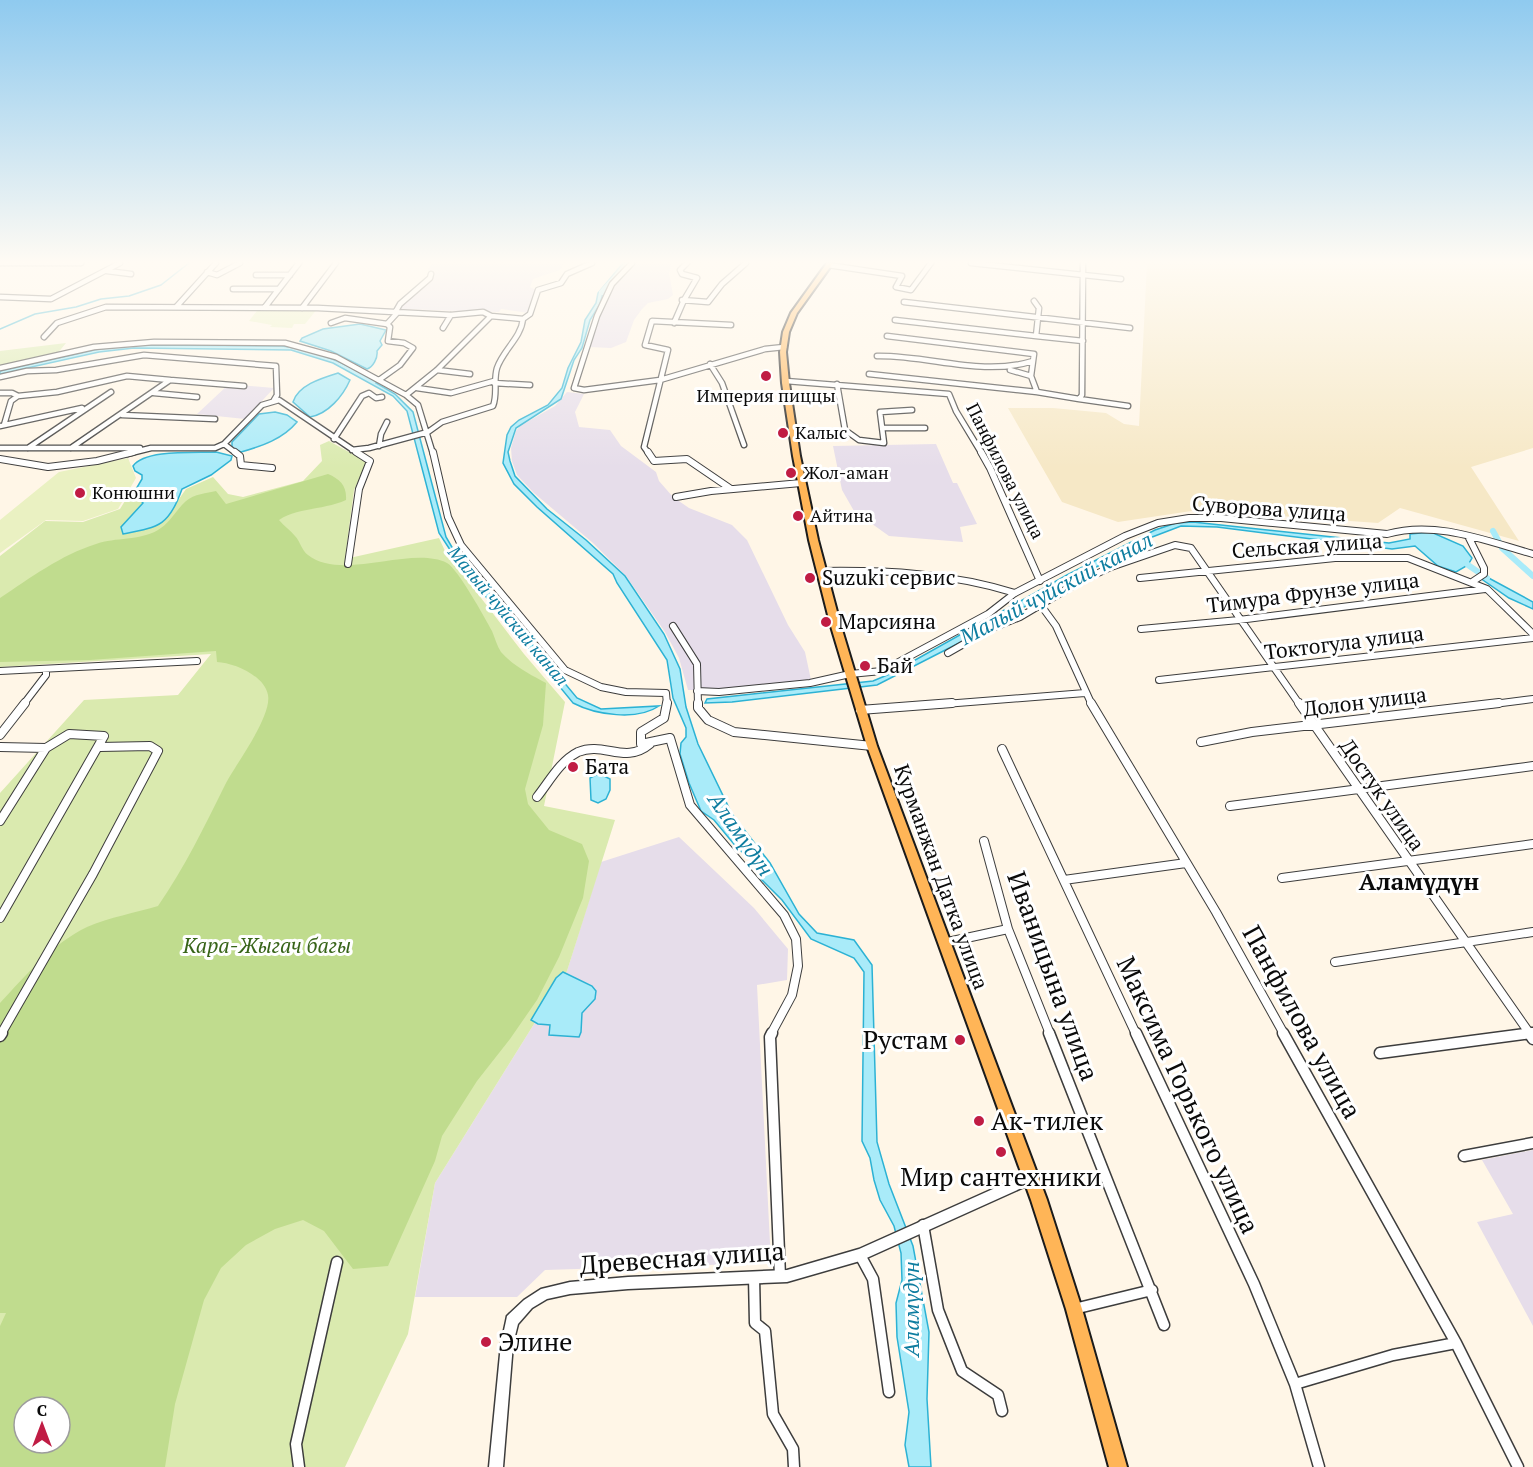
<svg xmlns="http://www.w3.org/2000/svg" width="1533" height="1467" font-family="'PT Serif',serif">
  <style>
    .industrial { fill: #e6ddea }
    .farmland { fill: #f6e8c6 }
    .green { fill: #daeaaf; fill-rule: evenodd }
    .forest { fill: #c0dc8e; fill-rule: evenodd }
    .pitch { fill: #eaf1c2 }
    .water { fill: #a9ebf9; stroke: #2cb2d4; stroke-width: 1.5 }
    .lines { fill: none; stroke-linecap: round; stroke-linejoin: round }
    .stream { stroke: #2cb2d4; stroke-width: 1.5 }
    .canal { stroke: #a9ebf9; stroke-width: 6 }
    .river { fill: #a9ebf9; fill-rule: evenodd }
    .minor-far3-casing { stroke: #3d3d3d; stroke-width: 7 }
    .minor-far2-casing { stroke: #3d3d3d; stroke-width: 8 }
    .minor-far1-casing { stroke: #3d3d3d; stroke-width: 10 }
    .minor-casing { stroke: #3d3d3d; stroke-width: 13 }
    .tertiary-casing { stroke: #3d3d3d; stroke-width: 3 }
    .primary-casing { stroke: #1b1b1b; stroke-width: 4 }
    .minor-far3 { stroke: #fff; stroke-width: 4.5 }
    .minor-far2 { stroke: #fff; stroke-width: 6 }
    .minor-far1 { stroke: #fff; stroke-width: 8 }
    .minor { stroke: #fff; stroke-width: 10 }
    .tertiary { fill: #fff; fill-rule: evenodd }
    .primary { fill: #ffb557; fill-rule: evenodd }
    .poi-dot { fill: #c01c44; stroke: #fff; stroke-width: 2 }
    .labels { text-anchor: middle; stroke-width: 6; stroke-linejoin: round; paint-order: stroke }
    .far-poi-label { font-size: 18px; fill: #0a0a0a; stroke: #fff; text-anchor: start }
    .far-street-label { font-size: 18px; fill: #0a0a0a; stroke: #fff }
    .far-water-label { font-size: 18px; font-style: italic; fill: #0e7da0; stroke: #fff }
    .street-label { font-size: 21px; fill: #0a0a0a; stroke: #fff }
    .poi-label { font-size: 21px; fill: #0a0a0a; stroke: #fff; text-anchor: start }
    .park-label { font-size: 21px; font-style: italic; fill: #376418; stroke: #fff }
    .water-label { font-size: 22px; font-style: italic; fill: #0e7da0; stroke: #fff }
    .quarter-label { font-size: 24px; font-weight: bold; fill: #0a0a0a; stroke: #fff }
    .near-street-label { font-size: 26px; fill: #0a0a0a; stroke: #fff }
    .near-poi-label { font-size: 26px; fill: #0a0a0a; stroke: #fff; text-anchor: start }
  </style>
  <rect width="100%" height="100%" fill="#fff6e7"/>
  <path class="industrial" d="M432 263H564L560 270 533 279 530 287 536 290 529 313 501 309 499 312 397 309 433 277 428 270Z
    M633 263H672L669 273 673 295 668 299 648 303 642 309 634 320 626 342 611 348 589 347 598 319 614 283Z
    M229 384 274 388 245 419 197 414Z
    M567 392 584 394 575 412 579 427 610 430 621 446 656 472 659 481 673 497 689 508 732 525 747 540 788 625 805 652 811 680 721 690H688L679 658 665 632 626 576 593 543 534 493 517 475 512 461 511 448 516 431 520 426 555 406Z
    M936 444 953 483H957L977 524 960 527 963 542 889 536 854 511 842 490 833 446Z
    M679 837 754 908 788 949 787 980 757 985 771 1263 545 1270 517 1297H415L435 1183 567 971 601 862Z
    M1533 1150V1326L1477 1222 1513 1214 1482 1160Z"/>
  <path class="farmland" d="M1147 263H1533V448L1471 467 1519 541 1400 508 1378 523 1198 510 1118 522 1062 502 1008 408H1053L1106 413 1124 424 1139 426Z"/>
  <path class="green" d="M66 343 57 354 0 367V351Z
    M329 441 367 462 354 490 345 559 439 538 445 551 524 654 565 702 544 806 615 820 567 971 435 1183 408 1334 345 1467H0V793L84 700 178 695 211 654 0 667V556L45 521 83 522 120 509 128 496 138 497 143 503 121 527 163 522 186 489 213 477 228 494 243 497 303 481 322 461 320 445ZM24 1407H60V1443H24Z"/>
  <path class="forest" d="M328 474C340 479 347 486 346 500 324 510 296 508 279 520 284 526 290 530 295 536 300 541 302 551 308 555 343 582 411 545 447 563 458 569 485 618 492 631 495 638 497 646 501 652 513 666 531 675 546 683L543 725 525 789 528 804 549 830 582 844 589 861 583 898 559 957 537 1000 510 1039 477 1081 442 1136 435 1161 388 1266 353 1269 324 1231 303 1220 275 1229 246 1245 221 1268 204 1300 175 1404 165 1467H0V1326L6 1313H0V1003C26 975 52 944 87 927 110 917 135 913 158 906 185 867 204 827 225 785 235 765 272 717 268 695 264 675 234 663 217 662L216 651 90 660 0 662V598C30 578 61 555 96 544 116 537 139 541 158 530 170 523 176 510 186 501 194 494 207 493 216 491L226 504ZM24 1407H60V1443H24Z"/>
  <path class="pitch" d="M260 307 318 308 305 324H294L292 328 270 327 272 325 249 321Z
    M128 458 136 478 118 509 83 521 46 520 0 553V520L59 472Z"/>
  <path class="water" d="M623 263H627L604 289 600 304 590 320 582 348 574 360 561 399 516 428 508 452 510 461 515 476 547 509 586 540 625 576 664 634 680 669 686 707 698 744 732 814 770 863 799 914 817 933 854 940 872 965 877 1142 889 1184 913 1246 929 1332 927 1399 931 1467H909L905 1445 909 1412 897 1337 896 1303 902 1280 901 1253 894 1226 880 1200 874 1180 870 1158 862 1141 864 972 854 958 811 939 782 900 761 879 753 860 738 849 714 820 701 811 689 783 680 754 681 743 686 737V728L673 698 667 660 617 583 613 574 537 507 514 484 503 463 507 435 511 427 519 420 548 405 562 388 568 368 581 342 585 320 596 303 598 293Z
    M360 324 386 330 380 341 382 345 377 351C378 358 373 367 367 369L331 351 300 341 302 338 323 329Z
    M134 345 282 346C317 350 346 364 377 381L376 383 395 394 413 412 446 537 453 549 577 698 601 709 659 706C637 721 596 715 573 703L460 565 439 533 407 411 393 396 333 363 291 350 134 348 99 352 0 374V371L99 349Z
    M338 373 350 380C343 396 328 414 310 417L293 402C298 385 322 378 338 373Z
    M275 412 287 415 297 422C283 439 262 446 241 452L232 448V442L259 414Z
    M216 452 232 456 231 460 211 475 182 489C169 526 159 527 123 534L121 527 143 503 138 497 132 496 142 479V475L135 471 133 466C145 449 195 453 216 452Z
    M1193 522 1389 543 1410 539V534L1431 532 1463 546 1472 558 1468 565 1456 572 1438 566 1415 546 1392 549 1217 527 1181 526 1147 539 959 643 877 685 732 702 705 703 707 699 873 681 892 673 1067 575 1155 530 1176 523Z
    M1485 576 1533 602V609L1509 598 1480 578Z
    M596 775 604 776 610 779V790L606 799 598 803 591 800 590 778Z
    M563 972 592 986 596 991 595 999 582 1013 581 1032 579 1037 549 1035 550 1025 538 1024 531 1020 556 978Z"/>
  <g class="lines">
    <path class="stream" d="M0 329 35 314 76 307 101 299 129 296 161 285 189 263"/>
    <path class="canal" d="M1493 531 1499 542
      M1502 548 1533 576
      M1468 565 1487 578"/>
    <path class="river" d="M625 263H631L605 295H599V291Z"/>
    <defs>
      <path id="minor-far3" d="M0 263H81
        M632 263 612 284 597 316 574 388 584 390 660 380 765 349 784 347
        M971 263 1121 279
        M1083 263 1082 395 1079 399 1128 406
        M828 265 902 276 896 287 911 290 931 263
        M107 271 131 274
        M207 272 217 275 240 263
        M256 275H290
        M233 289H279
        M0 297 51 299 120 263
        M682 300 708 302 722 284 746 263
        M1034 301 1039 308 1036 336 1083 341
        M904 302 1130 328
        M177 306 216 263
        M265 307 299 263
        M302 308 336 263
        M396 311 400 304 430 278 431 274
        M895 320 1036 336
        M331 323 345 318 387 324
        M674 323 684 300 697 278 682 274 680 270 687 263
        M443 328 451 315
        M44 337 57 323 106 307 318 308 451 315 483 312 491 316 523 319
        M877 356C930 355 981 377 1033 361
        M710 364 722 383 744 445
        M0 368 94 347 154 342 285 343 336 357 406 395 418 405 433 454
        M437 370 470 374
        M1010 370 1031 376
        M869 374 1037 392 1031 376 1034 354 887 336
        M0 377 27 371 56 370 144 355 276 366 277 395 274 400
        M170 380 244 386
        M379 380 400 365 413 348 404 343 388 341 390 327 387 324 398 312
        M786 381 949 394 956 411 982 454
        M494 383 530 385
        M837 384 845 430 859 440 884 443 880 412 912 410
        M417 388 451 393 494 381
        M1037 392 1079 399
        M0 393H12L18 396 11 401 4 425
        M154 393 197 397
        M406 395 437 370 491 316
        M18 396 57 392 127 376 170 380 71 448
        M122 415 215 419
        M0 426 82 408
        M883 428H925
        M334 439 362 396 369 393 376 398 382 397
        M224 444 237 454
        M379 446 381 434 387 422
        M0 448H140
        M28 448 111 392
        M352 450 369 448 428 432 442 422 493 406C498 394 493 381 497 368 503 350 521 338 523 319L530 314 538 290 561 283 567 274 592 263
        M127 454 151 448H215L224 444 262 405 279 400 359 454
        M649 454 644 447 668 350 645 345 652 321 731 325"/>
      <path id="minor-far2" d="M235 452 240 456 241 465 272 468
        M433 452 448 517 461 545 565 670 601 687 626 692 666 693 667 705
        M648 452 654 461 687 459 731 489
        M981 452 990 468 1040 581
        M0 459 48 467 97 461 133 452
        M676 497 711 491 801 483
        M1469 538 1484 568V574L1472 582
        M348 564 359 489 370 461 356 452
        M821 571C887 570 951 573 1015 593
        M1140 578 1335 558H1408L1487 589 1533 634
        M1040 604 1056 626 1092 705
        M673 626 697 664 698 705
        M1141 629 1239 620 1485 589
        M948 653 990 629 1020 617 1079 582 1111 567 1175 545 1191 548 1300 705
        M0 671 197 661
        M1159 680 1533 638
        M697 691 719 692 810 683 850 674 882 671 988 614 1015 593 1125 536 1158 523 1189 518H1221L1387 534C1436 520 1486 541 1533 554
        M23 705 46 675V669
        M932 705 1085 693
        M1486 705 1533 699"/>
      <path id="minor-far1" d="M667 703 664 718 641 732V744L670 738 690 805 784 915 796 939 798 966 792 995 771 1034
        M698 703V708L708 720 734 732 872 746
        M1091 703 1216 912 1284 1034
        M1299 703 1530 1034
        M860 710 952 703
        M0 735 25 703
        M1201 742 1252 732 1499 703
        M0 747 46 748 0 821
        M1002 749 1136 1034
        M537 797C549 782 560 761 578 752 604 741 625 765 650 744
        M1230 806 1533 766
        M984 841 1008 929 1050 1034
        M1282 878 1533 844
        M1064 880 1186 863
        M0 918 104 736 69 734 46 748
        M943 943 1008 929
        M1335 962 1533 932
        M1 1034 93 874 158 751 150 746 100 747
        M1523 1034 1532 1033"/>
      <path id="minor" d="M772 1033 770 1037 780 1276
        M1049 1033 1164 1325
        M1136 1033 1254 1284 1295 1384 1319 1467
        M1283 1033 1456 1343 1518 1467
        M1529 1033 1533 1039
        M0 1036 2 1033
        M1380 1053 1532 1033
        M1464 1156 1533 1143
        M923 1225 938 1310 962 1371 998 1395 1002 1411
        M860 1255 873 1279 889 1392
        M754 1277 755 1323 765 1331 773 1414 793 1449 794 1467
        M1074 1309 1152 1290
        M1295 1384 1393 1355 1456 1343
        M299 1467 296 1444 337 1262"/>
      <path id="tertiary" d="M1031 1172 1035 1174 1037 1178 1035 1182 860 1261 787 1282 628 1289 570 1294 547 1299 532 1308 518 1324 513 1344 503 1467H489L501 1344 506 1321 507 1316 524 1300 541 1289 570 1282 628 1277 787 1270 859 1249Z"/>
      <path id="primary" d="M827 263H833L797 313 789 332 786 352 789 383 800 456 818 540 840 623 877 746 1047 1200 1082 1309 1127 1467H1109L1066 1309 1031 1200 867 746 830 623 809 540 793 456 782 383 780 352 783 332 791 313Z"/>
    </defs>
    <use href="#minor-far3" class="minor-far3-casing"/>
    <use href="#minor-far2" class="minor-far2-casing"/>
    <use href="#minor-far1" class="minor-far1-casing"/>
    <use href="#minor" class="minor-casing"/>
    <use href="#tertiary" class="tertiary-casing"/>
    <use href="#primary" class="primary-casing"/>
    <use href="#minor-far3" class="minor-far3"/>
    <use href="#minor-far2" class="minor-far2"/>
    <use href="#minor-far1" class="minor-far1"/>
    <use href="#minor" class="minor"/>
    <use href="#tertiary" class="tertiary"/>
    <use href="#primary" class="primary"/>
  </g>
  <linearGradient id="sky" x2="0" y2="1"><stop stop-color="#8fcaef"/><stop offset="0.56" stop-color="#fffbf4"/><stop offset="1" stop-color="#fffbf4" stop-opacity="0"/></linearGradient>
  <rect width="1533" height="468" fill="url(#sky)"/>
  <g class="poi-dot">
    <circle cx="766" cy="376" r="6"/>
    <circle cx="783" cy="433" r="6"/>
    <circle cx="791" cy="473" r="6"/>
    <circle cx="80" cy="493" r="6"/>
    <circle cx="798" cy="516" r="6"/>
    <circle cx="810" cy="578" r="6"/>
    <circle cx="826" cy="622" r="6"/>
    <circle cx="865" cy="666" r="6"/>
    <circle cx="573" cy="767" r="6"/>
    <circle cx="960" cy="1040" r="6"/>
    <circle cx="979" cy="1121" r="6"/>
    <circle cx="1001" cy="1152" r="6"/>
    <circle cx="486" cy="1342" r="6"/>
  </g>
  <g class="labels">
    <g class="far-poi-label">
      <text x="766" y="402" text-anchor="middle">Империя пиццы</text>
      <text x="795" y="439">Калыс</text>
      <text x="803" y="479">Жол-аман</text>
      <text x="92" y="499">Конюшни</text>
      <text x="810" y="522">Айтина</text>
    </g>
    <g class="far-street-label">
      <text transform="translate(1005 471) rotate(63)" y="6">Панфилова улица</text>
    </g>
    <g class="far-water-label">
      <text transform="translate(508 616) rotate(50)" y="6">Малый чуйский канал</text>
    </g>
    <g class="street-label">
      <text transform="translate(1269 509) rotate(4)" y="7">Суворова улица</text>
      <text transform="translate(1307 546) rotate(-4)" y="7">Сельская улица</text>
      <text transform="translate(1313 593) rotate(-7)" y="7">Тимура Фрунзе улица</text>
      <text transform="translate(1344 643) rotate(-7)" y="7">Токтогула улица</text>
      <text transform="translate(1365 702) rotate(-7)" y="7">Долон улица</text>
      <text transform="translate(1382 795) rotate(55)" y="7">Достук улица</text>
      <text transform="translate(941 877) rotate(70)" y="7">Курманжан Датка улица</text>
    </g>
    <g class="poi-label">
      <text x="822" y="585">Suzuki сервис</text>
      <text x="838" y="629">Марсияна</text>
      <text x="877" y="673">Бай</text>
      <text x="585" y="774">Бата</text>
    </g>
    <g class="park-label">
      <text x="267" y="953">Кара-Жыгач багы</text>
    </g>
    <g class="water-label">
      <text transform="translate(1056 588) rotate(-28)" y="8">Малый чуйский канал</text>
      <text transform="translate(741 834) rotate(55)" y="8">Аламүдүн</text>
      <text transform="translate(911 1309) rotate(-90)" y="8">Аламүдүн</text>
    </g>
    <g class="quarter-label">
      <text x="1419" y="890">Аламүдүн</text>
    </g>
    <g class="near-street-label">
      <text transform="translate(1053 976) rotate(70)" y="9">Иваницына улица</text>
      <text transform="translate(1302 1022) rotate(61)" y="9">Панфилова улица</text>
      <text transform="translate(1188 1095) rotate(65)" y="9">Максима Горького улица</text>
      <text transform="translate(682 1258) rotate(-4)" y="9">Древесная улица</text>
    </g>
    <g class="near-poi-label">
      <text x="948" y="1049" text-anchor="end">Рустам</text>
      <text x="991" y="1130">Ак-тилек</text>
      <text x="1001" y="1186" text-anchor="middle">Мир сантехники</text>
      <text x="498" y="1351">Элине</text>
    </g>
  </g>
  <g transform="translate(42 1425)"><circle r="28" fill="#ffffff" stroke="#9d9d9d" stroke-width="1.5"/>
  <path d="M0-4.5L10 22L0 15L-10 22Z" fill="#c01c44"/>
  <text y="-9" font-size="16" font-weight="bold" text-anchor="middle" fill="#0a0a0a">С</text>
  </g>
</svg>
